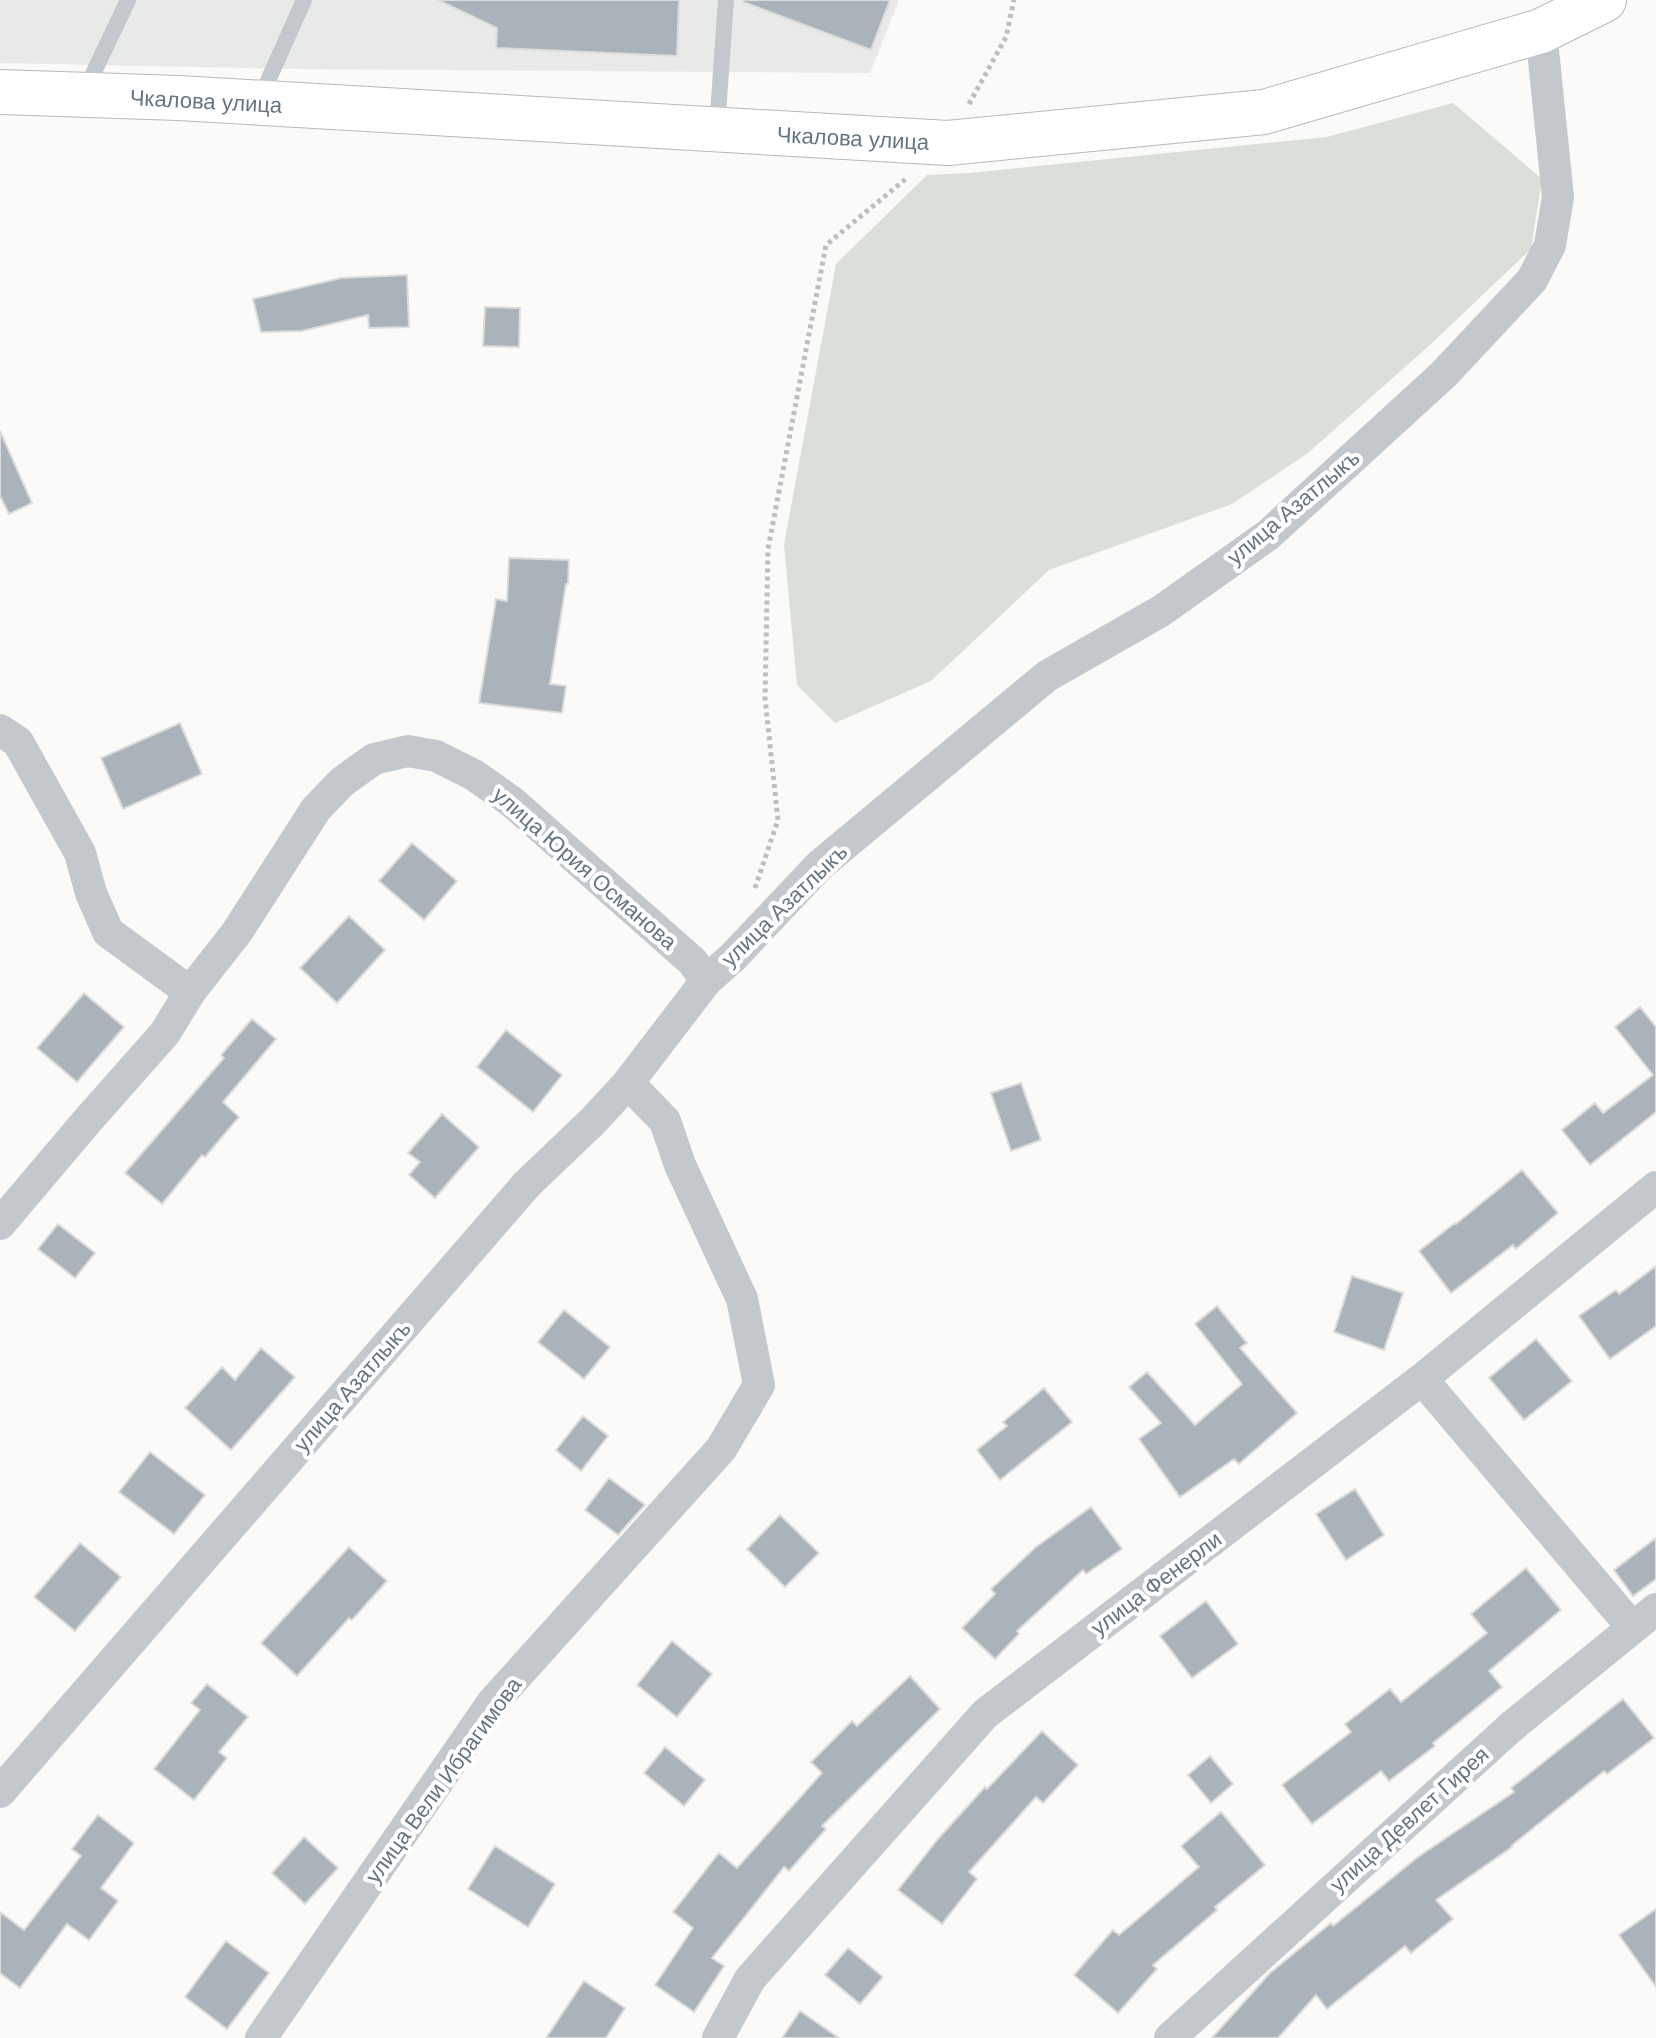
<svg xmlns="http://www.w3.org/2000/svg" width="1656" height="2038" font-family="Arial,sans-serif">
  <style>
    .built { fill: #e8e9e9 }
    .green { fill: #dadfd7 }
    .building { fill: #aab3b9; stroke: #dcdcda; stroke-width: 2 }
    .lines { fill: none; stroke-linecap: round; stroke-linejoin: round }
    .secondary-casing { stroke: #b3babf; stroke-width: 46 }
    .path { stroke: #bbbfc2; stroke-width: 5; stroke-dasharray: 4 4; stroke-linecap: butt }
    .lane { stroke: #c3c8cc; stroke-width: 16 }
    .street { stroke: #c3c8cc; stroke-width: 32 }
    .secondary { stroke: #fff; stroke-width: 44 }
    .labels { text-anchor: middle; stroke-width: 8; stroke-linejoin: round; paint-order: stroke }
    .street-label { font-size: 22px; fill: #657683; stroke: #fff }
  </style>
  <rect width="100%" height="100%" fill="#fafaf8"/>
  <path class="built" d="M0 0H899L870 73 296 69 0 63Z"/>
  <path class="green" d="M1453 103 1542 179 1531 249 1431 344 1308 453 1232 504 1049 570 931 681 835 723 797 685 784 544 836 264 927 175 969 173 1327 137Z"/>
  <path class="building" d="M438 0H679L677 56 496 48 497 28Z
    M743 0H890L871 50 743 2Z
    M407 275 409 327 369 328 368 315 302 331 261 332 253 299 341 278Z
    M485 307 520 308 519 347 483 346Z
    M0 431 32 503 9 514 0 496Z
    M509 558 569 560 568 584H566L550 684 566 686 562 713 479 703 496 599 507 601Z
    M180 723 202 774 123 809 101 758Z
    M412 843 457 881 424 920 379 881Z
    M349 916 385 950 337 1003 300 968Z
    M84 993 124 1027 77 1082 37 1048Z
    M1640 1007 1656 1027V1112L1590 1165 1562 1130 1595 1103 1603 1113 1653 1075 1615 1027Z
    M252 1019 276 1039 223 1102 239 1117 205 1157 202 1155 162 1204 125 1173 224 1058 221 1055Z
    M506 1030 562 1075 533 1112 477 1067Z
    M1021 1083 1041 1140 1011 1151 991 1093Z
    M442 1114 479 1147 435 1198 409 1175 420 1162 408 1153Z
    M1522 1170 1558 1213 1516 1249 1513 1245 1451 1293 1419 1251 1455 1223 1456 1224Z
    M58 1224 95 1253 75 1278 38 1249Z
    M1656 1266V1326L1610 1359 1579 1316 1616 1290 1619 1294Z
    M1352 1276 1403 1293 1384 1350 1334 1332Z
    M1217 1306 1247 1343 1240 1348 1297 1413 1239 1464 1234 1459 1180 1497 1139 1439 1161 1423 1129 1387 1147 1372 1195 1425 1242 1384 1195 1324Z
    M564 1310 610 1347 584 1379 538 1342Z
    M1536 1339 1572 1381 1524 1420 1489 1378Z
    M261 1348 295 1377 231 1450 185 1408 222 1367 235 1380Z
    M1044 1388 1072 1422 1000 1480 977 1450 1007 1426 1003 1422Z
    M583 1416 608 1436 581 1471 556 1450Z
    M150 1452 205 1495 174 1534 119 1492Z
    M609 1478 645 1505 618 1535 585 1510Z
    M1355 1489 1384 1535 1346 1560 1316 1514Z
    M1091 1507 1122 1549 1086 1574 1083 1570 1017 1631 1019 1634 995 1659 962 1628 995 1594 991 1589 1036 1547Z
    M780 1515 819 1553 785 1587 747 1549Z
    M1656 1538V1579L1633 1596 1614 1570Z
    M80 1543 121 1577 75 1631 34 1597Z
    M349 1547 387 1581 352 1620 349 1618 297 1676 261 1643Z
    M1526 1568 1561 1610 1489 1671 1502 1687 1433 1743 1435 1746 1389 1781 1381 1771 1312 1824 1282 1785 1351 1732 1345 1724 1390 1689 1401 1702 1487 1633 1471 1614Z
    M1206 1601 1238 1644 1192 1678 1160 1636Z
    M672 1641 712 1674 677 1717 637 1685Z
    M910 1676 940 1709 822 1826 826 1829 789 1871 784 1867 712 1958 724 1966 694 2012 655 1985 693 1928 673 1912 719 1853 737 1868 822 1773 811 1762 852 1721 857 1726Z
    M207 1684 248 1717 219 1752 227 1758 194 1800 154 1769 200 1710 191 1703Z
    M1623 1699 1654 1738 1607 1774 1604 1771 1511 1846 1512 1847 1436 1900 1453 1919 1411 1953 1405 1946 1327 2009 1316 1995 1278 2038H1212L1270 1973 1331 1923 1333 1926 1418 1857 1514 1792 1511 1788Z
    M1042 1731 1078 1765 1043 1803 1036 1797 969 1872 977 1879 942 1924 898 1890 938 1839 985 1787 987 1789Z
    M665 1747 705 1780 684 1806 644 1773Z
    M1210 1756 1233 1784 1211 1803 1188 1775Z
    M1221 1812 1265 1865 1215 1907 1217 1910 1153 1965 1157 1969 1118 2013 1074 1975 1113 1930 1119 1935 1199 1867 1181 1846Z
    M98 1815 134 1843 101 1888 118 1901 89 1940 67 1924 20 1988 0 1973V1912L24 1930 81 1856 72 1849Z
    M304 1837 338 1868 305 1904 272 1873Z
    M495 1846 555 1884 528 1927 468 1889Z
    M1656 1909V1987L1619 1935Z
    M226 1941 269 1973 227 2029 185 1997Z
    M848 1948 883 1977 860 2004 825 1975Z
    M584 1981 625 2008 606 2038H546Z
    M800 2011 839 2038H782Z"/>
  <g class="lines">
    <defs>
      <path id="secondary" d="M0 92 179 98 948 143 1264 112 1541 31 1604 0"/>
    </defs>
    <use href="#secondary" class="secondary-casing"/>
    <path class="path" d="M969 104 1006 37 1014 0
      M755 888 778 820 765 698 768 549 826 245 907 178"/>
    <path class="lane" d="M84 93 128 0
      M259 101 304 0
      M717 128 726 0"/>
    <path class="street" d="M0 730 18 742 80 853 91 893 108 932 190 992 165 1033 88 1120 0 1224
      M190 992 237 932 316 809 342 782 374 759 408 751 436 756 474 775 512 802 693 962 706 981
      M1422 1379 1632 1627
      M0 1792 527 1184 593 1121 628 1083 706 981 733 957 820 865 1047 676 1161 611 1268 535 1444 374 1532 280 1550 245 1558 197 1541 31
      M261 2038 492 1703 721 1449 759 1385 742 1299 680 1165 665 1121 628 1083
      M718 2038 750 1979 985 1714 1422 1379 1656 1187
      M1170 2038 1511 1727 1656 1609"/>
    <use href="#secondary" class="secondary"/>
  </g>
  <g class="labels">
    <g class="street-label">
      <text transform="translate(206 101) rotate(3)" y="8">Чкалова улица</text>
      <text transform="translate(853 138) rotate(3)" y="8">Чкалова улица</text>
      <text transform="translate(1293 507) rotate(-40)" y="8">улица Азатлыкъ</text>
      <text transform="translate(585 868) rotate(41)" y="8">улица Юрия Османова</text>
      <text transform="translate(784 905) rotate(-44)" y="8">улица Азатлыкъ</text>
      <text transform="translate(352 1386) rotate(-49)" y="8">улица Азатлыкъ</text>
      <text transform="translate(1156 1583) rotate(-37)" y="8">улица Фенерли</text>
      <text transform="translate(443 1780) rotate(-54)" y="8">улица Вели Ибрагимова</text>
      <text transform="translate(1409 1819) rotate(-42)" y="8">улица Девлет Гирея</text>
    </g>
  </g>
</svg>
